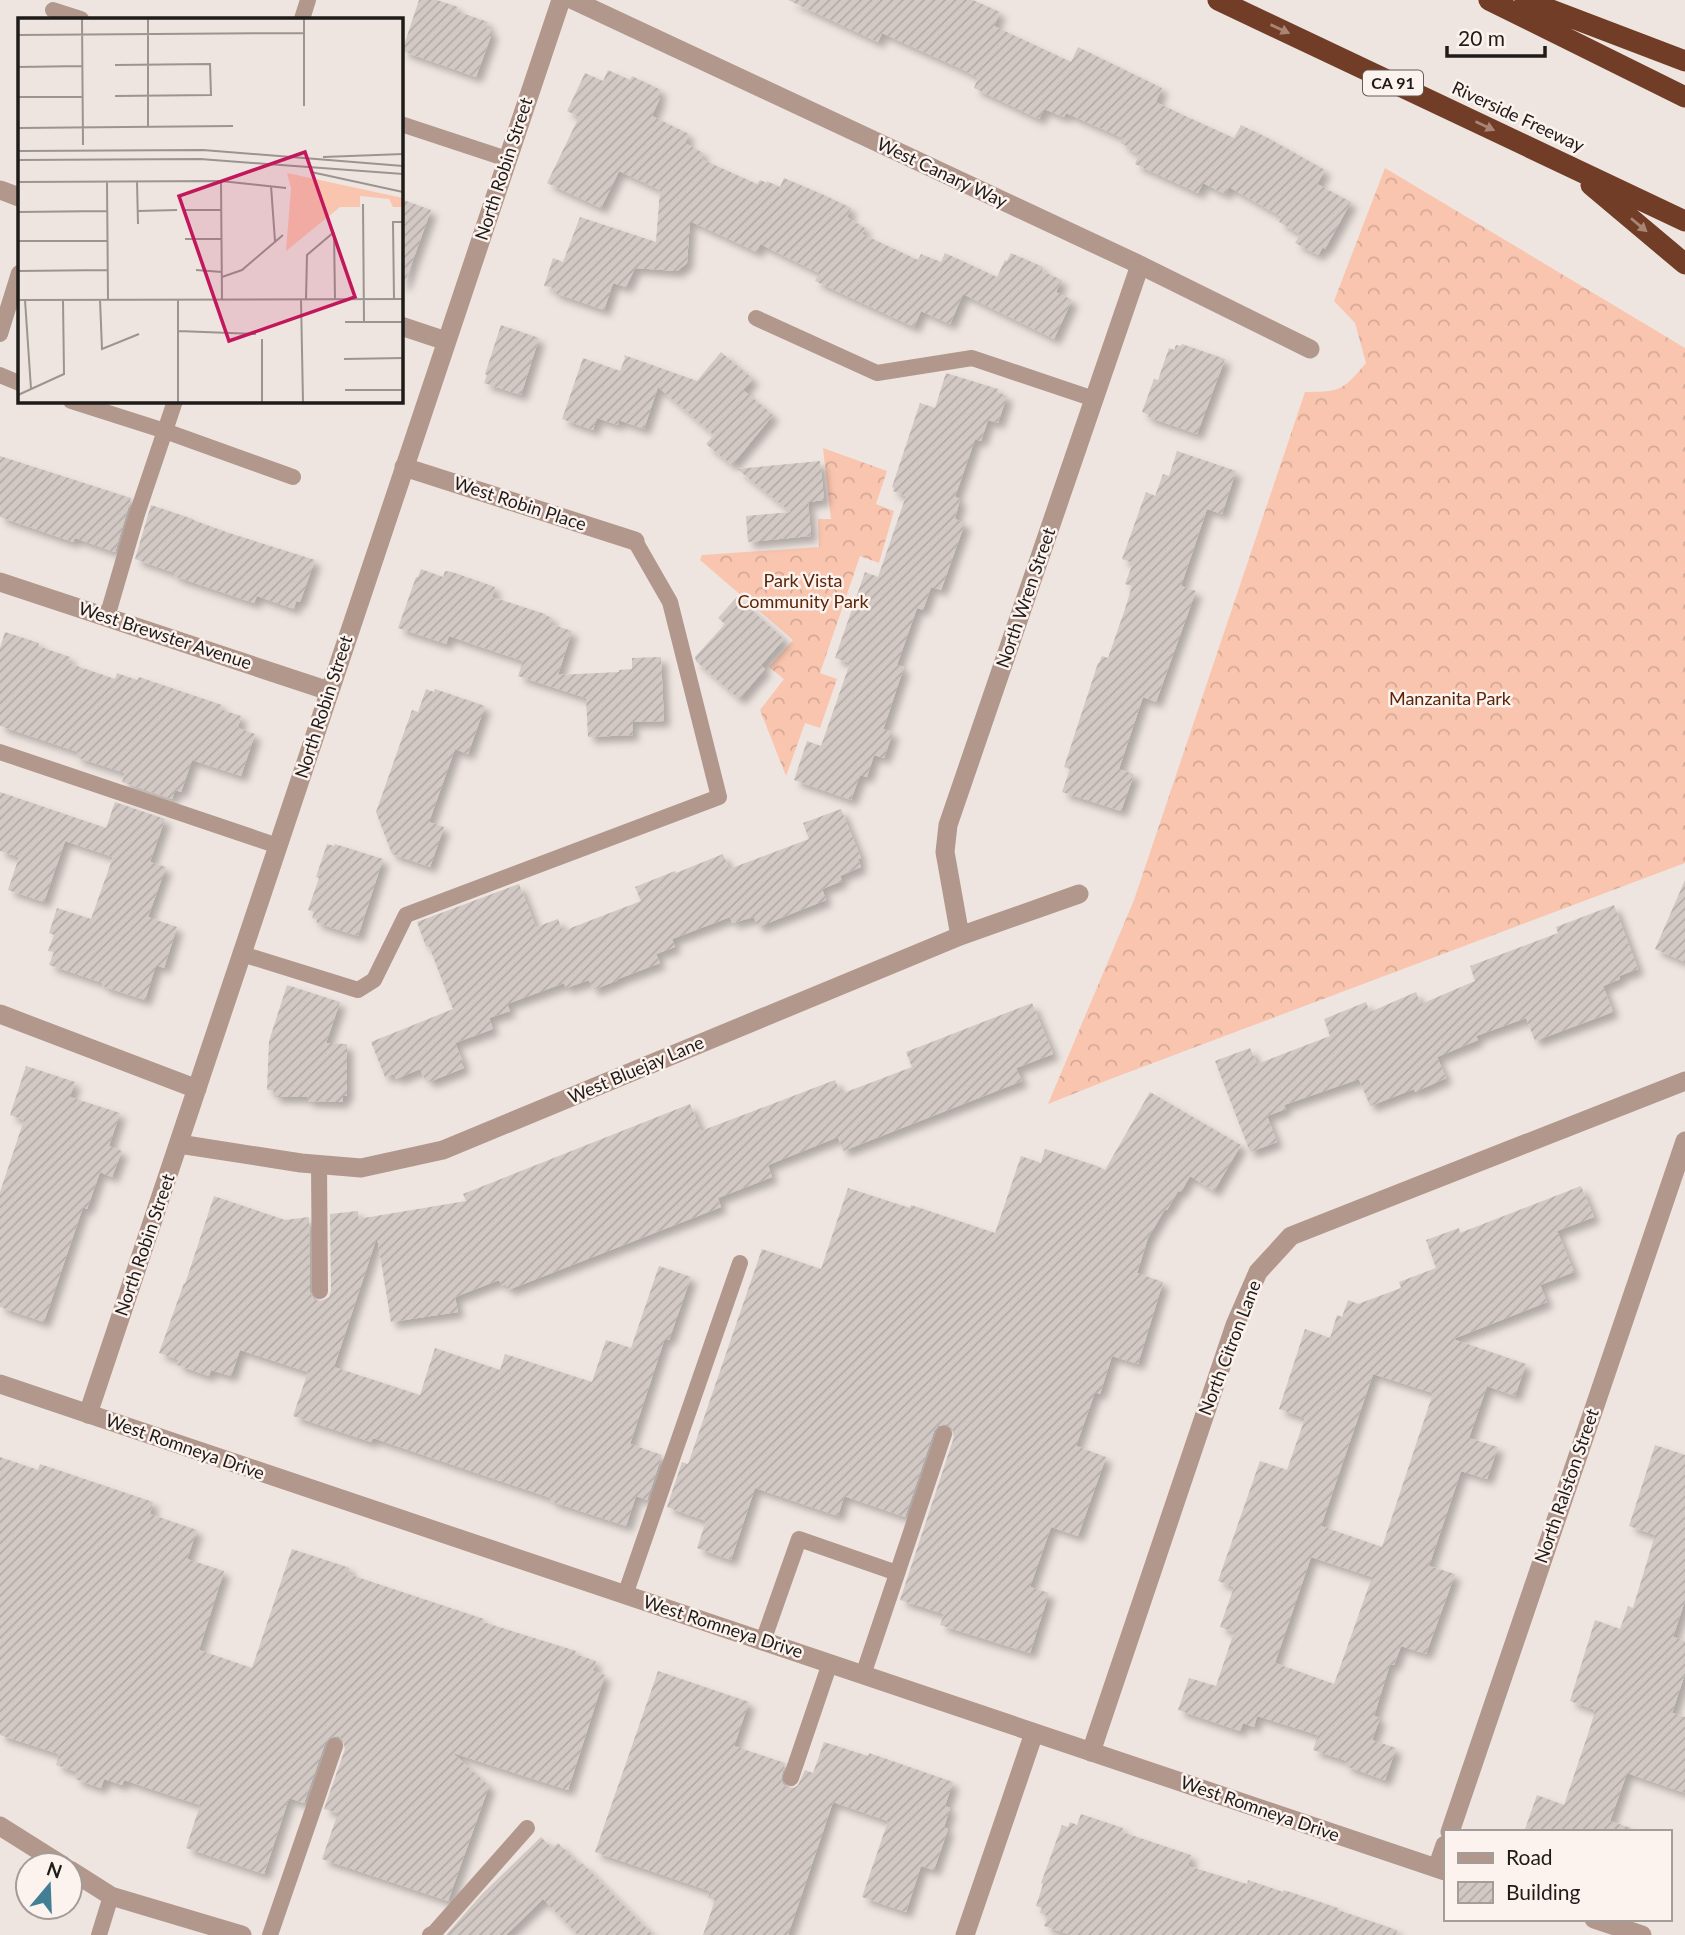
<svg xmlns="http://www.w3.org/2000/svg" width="1685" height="1935" font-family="Lato,sans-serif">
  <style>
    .forest { fill: url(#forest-crowns) }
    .building { fill: url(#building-hatch); fill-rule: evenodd; filter: url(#shadow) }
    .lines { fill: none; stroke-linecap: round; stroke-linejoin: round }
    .service { stroke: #b2978c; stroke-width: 16 }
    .minor { stroke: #b2978c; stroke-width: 19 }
    .tertiary { stroke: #b2978c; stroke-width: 19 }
    .motorway { stroke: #713d26; stroke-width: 21 }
    .oneway { fill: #a98576 }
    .labels { text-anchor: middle; stroke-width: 5; stroke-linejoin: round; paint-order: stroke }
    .shield { fill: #fcf2ee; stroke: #615c59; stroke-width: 2 }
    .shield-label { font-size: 16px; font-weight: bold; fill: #1e1b19 }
    .street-label { font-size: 18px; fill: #1e1b19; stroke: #fcf2ee }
    .park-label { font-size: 18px; fill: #5b2508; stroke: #fcf2ee }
    .inset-road { fill: none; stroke: #9b9490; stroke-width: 2 }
    .view { fill: #c2185b; fill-opacity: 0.15; stroke: #c2185b; stroke-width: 3.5 }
    .inset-edge { fill: none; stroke: #1e1b19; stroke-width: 3.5 }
  </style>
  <defs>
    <pattern id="forest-crowns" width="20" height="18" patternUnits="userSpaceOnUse" patternTransform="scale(1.75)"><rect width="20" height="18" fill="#f9c5af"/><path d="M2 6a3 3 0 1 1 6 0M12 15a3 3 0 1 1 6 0" fill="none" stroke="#d5a996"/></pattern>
    <pattern id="building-hatch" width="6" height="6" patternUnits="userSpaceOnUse" patternTransform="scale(1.75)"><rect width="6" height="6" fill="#d2c8c4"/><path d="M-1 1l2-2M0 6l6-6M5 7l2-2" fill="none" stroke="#b4aba8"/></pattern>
    <filter id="shadow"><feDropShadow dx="6" dy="6" stdDeviation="3.5" flood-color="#0004"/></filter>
  </defs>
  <rect width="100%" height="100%" fill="#eee5e0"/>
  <path class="forest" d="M1385 168 1685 348V863L1113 1078 1048 1104 1134 900 1305 392C1341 392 1343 390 1366 363L1355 323 1334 301Z
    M823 448 887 471 876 504 894 511 879 563 860 556 820 673 837 679 820 728 805 723 786 776 760 710 784 679 769 667 793 640 700 560 702 555 819 547 818 519H831Z"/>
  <path class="building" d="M419 0H437L458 7 456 11 488 22 486 28 491 30V36L476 77 402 51Z
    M788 0H973L1000 12 994 26 1071 62 1078 47 1162 88 1156 102 1183 115 1234 138 1241 125 1268 138 1325 170 1317 184 1351 202 1325 249 1323 247 1318 255 1295 243 1300 234 1279 222 1282 217 1229 187 1225 194 1203 183 1198 193 1135 164 1139 154 1126 148 1127 146 1120 143 1123 138 1066 113 1064 117 1044 109 1039 119 974 88 978 78 966 71 882 33 878 42Z
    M608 70 630 80 632 76 661 90 657 98H660L652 116 689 134 685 143 703 153 701 159 757 184 760 180 767 183V181L780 187 784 178 824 195 851 208 847 217 865 228 862 234 918 260 921 254 941 262 945 253 997 277 1005 260 1007 261 1011 253 1043 267 1042 271 1062 280 1056 292 1072 300 1054 339 963 294 950 324 921 311 914 327 815 281 819 273 760 244 757 252 690 221 687 263 677 271 635 268 626 287 613 283 604 310 552 292 554 288 544 286 553 258 563 262 580 217 656 242 660 190 619 171 601 208 547 183 579 117 567 111 585 73 603 81Z
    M401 199 431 210 404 285H401Z
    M501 325 539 338 521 395 484 383 487 375 485 374Z
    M1182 344 1225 359 1197 434 1148 417 1149 415 1142 412 1154 379 1158 380 1169 348 1174 350 1176 345 1181 346Z
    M721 352 753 379 743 390 773 415 732 465 706 444 714 435 658 387 644 429 619 420 618 425 597 418 593 430 562 419 583 358 620 371 625 358 624 355 697 381Z
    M946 373 998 389 997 392 1007 396 998 423 988 420 981 441 975 439 955 497 960 499 955 519 965 523 941 590 931 587 923 610 917 608 897 665 904 667 884 727 883 729 893 732 884 758 874 755 867 777 860 775 851 800 794 780 807 741 821 746 850 663 835 658 865 572 878 577 906 496 893 491 894 488 892 487 920 403 935 408Z
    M1177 451 1236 471 1222 514 1207 509 1181 586 1196 591 1156 702 1143 697 1119 769 1134 774 1121 811 1062 792 1070 769 1064 767 1098 663H1099L1102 656 1108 658 1125 609 1132 586 1125 584 1133 563 1122 559 1146 492 1155 496 1163 474 1169 476Z
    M0 456 131 498 115 552 75 538 73 542 0 517Z
    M820 461 824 500 808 502 811 536 748 542 746 516 791 512 737 469Z
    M151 505 193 519V520L229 533 315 560 300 602 296 601 294 609 257 596 254 603 174 576 175 573 135 559Z
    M421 569 443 577 445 571 452 572 495 587 492 597 545 614V615L552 618 550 624 572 631 558 675 619 672V670L632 669V658L661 657 664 721 632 722 633 735 588 737 586 698 518 676 523 661 449 636 446 644 398 628 416 577H418Z
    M737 597 784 639 761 665 765 669 739 699 696 661 695 657 725 624 718 618Z
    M5 632 39 643 38 646 70 657 68 663 115 679 117 673 137 680 139 677 222 705 220 709 241 716 238 728 255 734 241 776 192 760 181 792 175 790 172 799 122 782 125 773 76 757 78 752 0 726V648Z
    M426 689 434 692 435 689 485 706 468 754 455 749 429 822 444 827 430 867 392 854 376 812 412 710 418 712Z
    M0 792 106 828 115 802 165 819 150 862 166 867 148 917 177 927 164 968 156 965 145 1000 102 986 103 983 49 965 54 952 48 951 54 935 49 933 57 908 91 919 113 857 65 841 44 902 8 890 19 857 0 851Z
    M841 809 861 858 858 859 861 867 840 876 842 881 822 889 826 900 758 927 754 917 732 923 730 917 672 939 675 947 656 954 660 963 618 979V980L593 990 589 980 566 988 564 983 507 1004 510 1011 489 1018 493 1029 455 1043 463 1062H461L464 1068 429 1082 427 1077 424 1078 420 1069 396 1079 394 1074 385 1077 371 1042 453 1009 429 946 426 947 417 922 519 884 536 927 558 919 563 931 641 901 635 887 675 871 676 873 723 854 729 869 809 839 803 823Z
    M327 844 334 846 335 844 383 859 358 936 317 923V919L312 918 314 912 308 910 319 878 316 877Z
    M1685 880V962L1655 949Z
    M1614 905 1638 969 1619 976 1620 979 1603 986 1613 1012 1535 1041 1526 1018 1476 1036 1478 1040 1437 1057 1446 1078 1415 1092 1414 1089 1370 1106 1359 1079 1284 1105 1286 1109 1267 1116 1277 1142 1250 1152 1215 1061 1250 1048 1257 1064 1330 1036 1324 1019 1366 1002 1370 1012 1416 992 1421 1004 1475 981 1470 966 1558 933 1556 927Z
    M287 985 340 1002 326 1043 347 1044V1096H343V1102L307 1101V1097H274V1090H267L269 1041Z
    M1032 1003 1053 1054 1016 1068 1022 1081 843 1151 838 1137 768 1165 772 1177 718 1198 721 1207 508 1290 506 1284 502 1286 499 1280 455 1297 458 1312 391 1322 377 1237 334 1367 420 1395 435 1348 500 1370 505 1354 592 1382 606 1340 631 1348 659 1266 691 1277 669 1340 665 1338 630 1444 662 1455 647 1500 636 1496 626 1526 550 1501 551 1498 373 1438 371 1442 293 1416 308 1372 240 1350 231 1376 211 1370 209 1376 177 1365 179 1360 159 1353 184 1283 185 1284 214 1196 285 1220 309 1217 310 1292 314 1300 321 1301 329 1297 331 1291 330 1214 358 1211V1219L466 1201 463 1194 690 1104 701 1131 835 1080 841 1094 912 1067 906 1052Z
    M26 1066 75 1082 70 1097 120 1113 109 1146 122 1151 112 1177 100 1172 87 1209 83 1207 44 1322 0 1307V1192L24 1120 10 1115Z
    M1150 1092 1241 1145 1214 1191 1190 1176 1181 1192 1178 1191 1167 1210 1165 1209 1148 1238 1137 1273 1163 1282 1138 1364 1112 1356 1100 1394 1095 1392 1076 1446 1106 1457 1078 1536 1051 1527 1030 1587 1049 1593 1030 1653 940 1625 944 1614 900 1600 954 1437 952 1428 947 1424 938 1426 934 1431 905 1517 844 1496 838 1516 755 1488 731 1560 697 1548 706 1521 667 1507 682 1462 688 1464 762 1249 821 1269 848 1188 910 1208 911 1205 995 1233 1021 1156 1041 1163 1045 1149 1097 1166 1105 1170Z
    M1581 1186 1594 1217 1557 1231 1574 1272 1540 1285 1547 1302 1453 1339 1526 1364 1515 1396 1487 1386 1469 1438 1498 1447 1487 1479 1461 1471 1429 1566 1455 1574 1426 1654 1401 1646 1394 1665 1390 1664 1374 1716 1380 1718 1372 1740 1396 1748 1385 1780 1345 1766 1347 1761 1313 1750 1318 1735 1257 1716 1254 1727 1243 1723 1240 1731 1178 1710 1189 1678 1216 1686 1234 1632 1220 1627 1234 1587 1218 1581 1260 1461 1287 1470 1305 1418 1279 1409 1305 1329 1330 1338 1337 1315 1342 1317 1348 1300 1358 1304 1401 1288 1399 1282 1436 1268 1426 1240 1459 1228 1460 1233ZM1373 1374 1433 1393 1382 1547 1321 1526ZM1311 1557 1372 1577 1334 1684 1275 1663Z
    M1655 1445 1685 1455V1601L1673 1637 1685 1641V1674L1672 1713 1685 1717V1793L1627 1773 1610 1821 1631 1828 1630 1832H1524L1537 1795 1564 1805 1590 1728 1595 1710 1570 1701 1595 1620 1620 1629 1628 1606 1633 1608 1655 1535 1629 1526Z
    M0 1457 38 1470 40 1464 153 1502 150 1514 197 1530 187 1559 224 1571 199 1650 252 1668 292 1549 350 1568 348 1574 484 1619 483 1622 576 1651 575 1654 596 1661 593 1671 605 1675 568 1790 453 1753 489 1786 448 1901 322 1859 338 1813 324 1809 345 1749 343 1740 338 1736 329 1738 325 1743 304 1803 289 1798 264 1874 186 1848 200 1805 124 1780 122 1785 104 1779 101 1788 75 1779 77 1772 56 1765 59 1754 0 1735Z
    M658 1671 749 1702 734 1746 785 1763 781 1779 783 1784 787 1788H794L798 1785 805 1770 813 1773 824 1742 868 1756 869 1753 953 1782 945 1806 950 1808 944 1827 948 1829 934 1870 921 1866 906 1912 862 1897 888 1821 833 1802 788 1935H703L715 1900 708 1898 710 1891 595 1852Z
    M1081 1814 1123 1828 1122 1832 1191 1855 1188 1866 1247 1884 1248 1880 1283 1892 1284 1890 1338 1908V1910L1397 1930 1396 1935H1071L1044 1926 1048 1916 1040 1913 1042 1908 1036 1906 1043 1884 1041 1883 1062 1825 1068 1827 1070 1822 1077 1825Z
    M541 1837 552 1848 558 1843 581 1866 582 1863 653 1935H578L543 1899 506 1935H446L482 1894Z"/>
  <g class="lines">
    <path class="service" d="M53 10 81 19
      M302 19 308 0
      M401 124 507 159
      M756 318 877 373 972 358 1094 399
      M0 334 19 273
      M0 375 19 383
      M71 401 165 431 293 477
      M107 617 137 514 175 401
      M0 752 278 846
      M242 954 358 990 374 980 406 915 719 797 670 602 635 541
      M319 1165 320 1291
      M625 1595 740 1263
      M763 1641 799 1539 897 1573
      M863 1675 944 1434
      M791 1778 830 1663
      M99 1935 111 1896
      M270 1935 335 1746
      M430 1935 434 1933 527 1828"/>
    <path class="minor" d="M573 0 1140 265 1310 349
      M0 190 19 197
      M401 326 446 341
      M404 467 635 541
      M0 582 329 691
      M960 936 945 852 948 825 1140 265
      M0 1014 197 1089
      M179 1144 301 1163 361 1168 443 1150 960 936 1079 894
      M88 1414 561 0
      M1091 1752 1235 1325 1258 1272 1291 1236 1685 1081
      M0 1826 62 1865
      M1450 1832 1685 1141
      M1437 1868 1445 1845
      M70 1870 111 1896 242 1935
      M965 1935 1034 1733"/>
    <path class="tertiary" d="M0 1384 1445 1871
      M1594 1919 1642 1935"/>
    <path class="motorway" d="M1218 0 1685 221
      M1489 0 1685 97
      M1525 0 1685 61
      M1591 185 1685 264"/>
  </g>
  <defs><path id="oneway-solid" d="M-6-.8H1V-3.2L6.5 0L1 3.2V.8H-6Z" transform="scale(1.75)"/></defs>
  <g class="oneway">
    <use href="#oneway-solid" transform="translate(1280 29) rotate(25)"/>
    <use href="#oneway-solid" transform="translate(1485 126) rotate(25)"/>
    <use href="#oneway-solid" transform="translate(1639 225) rotate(40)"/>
  </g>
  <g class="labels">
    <rect class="shield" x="1363" y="70.5" width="60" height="25" rx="5"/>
    <g class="shield-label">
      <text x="1393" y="89">CA 91</text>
    </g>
    <g class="street-label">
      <text transform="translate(1518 117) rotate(25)" y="6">Riverside Freeway</text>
      <text transform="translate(504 169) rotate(-72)" y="6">North Robin Street</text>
      <text transform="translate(942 173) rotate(25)" y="6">West Canary Way</text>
      <text transform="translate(520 504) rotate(18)" y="6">West Robin Place</text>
      <text transform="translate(1026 598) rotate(-71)" y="6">North Wren Street</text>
      <text transform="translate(165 636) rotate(18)" y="6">West Brewster Avenue</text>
      <text transform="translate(324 707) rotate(-72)" y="6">North Robin Street</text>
      <text transform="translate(636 1070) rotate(-23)" y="6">West Bluejay Lane</text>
      <text transform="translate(145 1245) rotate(-71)" y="6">North Robin Street</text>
      <text transform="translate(1230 1348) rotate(-69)" y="6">North Citron Lane</text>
      <text transform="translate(185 1447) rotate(19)" y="6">West Romneya Drive</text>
      <text transform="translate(1567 1486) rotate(-71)" y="6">North Ralston Street</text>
      <text transform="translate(723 1627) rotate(18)" y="6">West Romneya Drive</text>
      <text transform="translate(1260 1809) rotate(19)" y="6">West Romneya Drive</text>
    </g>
    <g class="park-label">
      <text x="803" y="587">Park Vista<tspan x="803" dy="21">Community Park</tspan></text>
      <text x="1450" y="705">Manzanita Park</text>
    </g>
  </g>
  <g transform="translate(18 18)">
    <rect width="385" height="385" fill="#eee5e0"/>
    <path d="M269 155 385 180V189H375L371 181 342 178V189H322L268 233 273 170Z" fill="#f9c5af"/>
    <path class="inset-road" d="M64 1 65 127M130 1V109M286 1V88M0 17 286 15M0 49 65 48M97 78 193 77 192 46 97 47M0 79H65M0 110 215 108M0 133 185 132 385 148M305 139 385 136M0 142 182 141 385 156M293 154 385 174M89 163 90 282M119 163 120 206M203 163 204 281M0 164 203 163 268 170M253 168 257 223M345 186 346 304M166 192H203M120 193 159 192M0 194 89 193M316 215 317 281M167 221H203M0 223H89M178 252 204 254M0 253 90 252M204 259 224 252 265 217M283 281 285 384M288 281 289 237 316 214M376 281 375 204H385M0 282 385 281M7 282 13 371M82 282 84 331 121 316M160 282V384M327 304H385M160 313 238 316M244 321V384M326 341 385 340M327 372H385M0 377 46 356 45 282"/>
    <path class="view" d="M287 134 337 279 211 323 161 178Z"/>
    <rect width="385" height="385" class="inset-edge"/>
  </g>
  <rect x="1444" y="1830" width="228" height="91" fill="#fcf2ee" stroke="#a39c99" stroke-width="2"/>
  <rect x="1458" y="1853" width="35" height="10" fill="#b2978c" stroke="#a39c99" stroke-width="2"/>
  <text x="1506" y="1865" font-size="21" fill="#1e1b19">Road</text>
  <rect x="1458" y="1882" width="35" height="21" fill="url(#building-hatch)" stroke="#a39c99" stroke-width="2"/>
  <text x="1506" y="1900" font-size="21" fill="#1e1b19">Building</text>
  <g transform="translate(49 1886) rotate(19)"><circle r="33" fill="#fcf2ee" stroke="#a39c99" stroke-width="2"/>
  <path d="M0-5L12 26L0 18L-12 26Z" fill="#427f95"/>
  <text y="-10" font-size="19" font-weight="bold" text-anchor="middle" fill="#1e1b19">N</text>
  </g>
  <path d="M1447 46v10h98v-10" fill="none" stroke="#1e1b19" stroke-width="3.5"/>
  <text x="1458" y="46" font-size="21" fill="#1e1b19" stroke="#fcf2ee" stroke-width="5" paint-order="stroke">20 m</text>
</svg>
